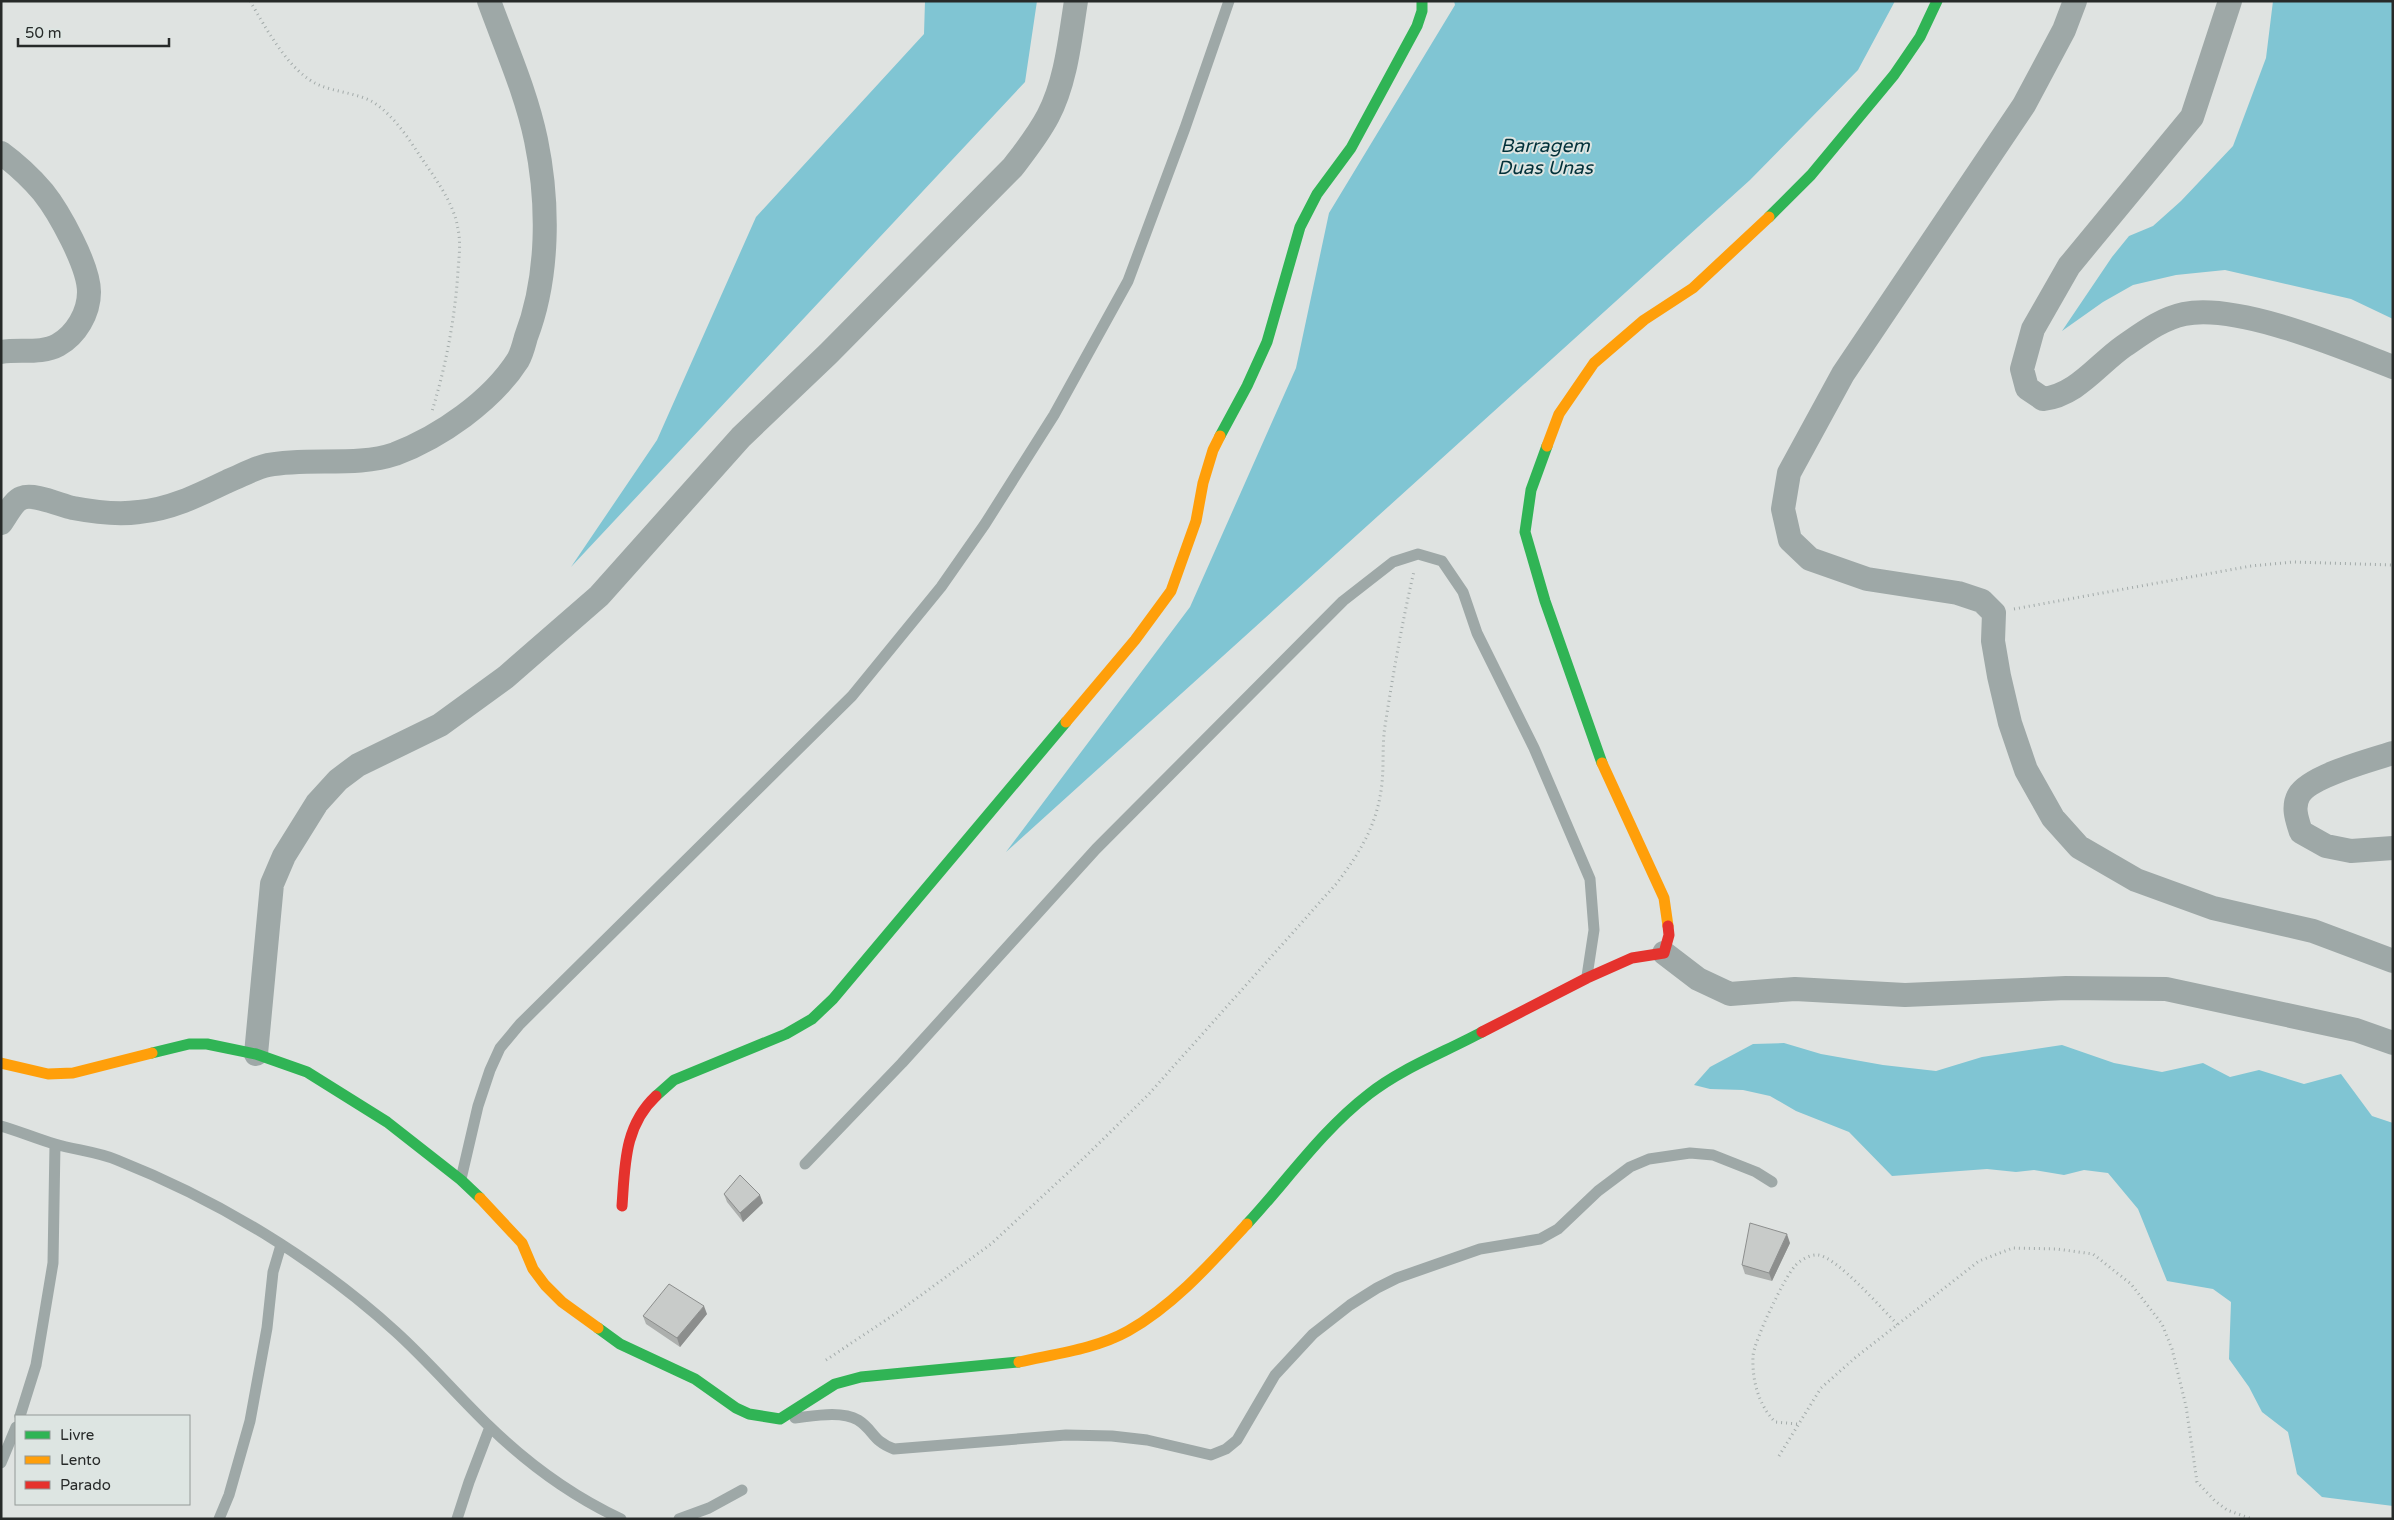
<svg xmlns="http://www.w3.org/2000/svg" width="2394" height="1520" font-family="'Varela Round',sans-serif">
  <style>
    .water { fill: #80c5d3 }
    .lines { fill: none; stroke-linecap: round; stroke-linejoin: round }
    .path { stroke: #a3abaa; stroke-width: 3; stroke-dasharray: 1 4; stroke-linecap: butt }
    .lane { stroke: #9ea8a7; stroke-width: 11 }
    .street { stroke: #9ea8a7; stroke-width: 24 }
    .fast { stroke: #30b455; stroke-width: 11 }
    .slow { stroke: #ff9f0a; stroke-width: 11 }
    .jam { stroke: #e5322d; stroke-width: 11 }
    .wall { fill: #acafad }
    .shaded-wall { fill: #8c8e8d }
    .building { fill: #c8cbc9; stroke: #8c8e8d }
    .labels { text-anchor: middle; stroke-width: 4; stroke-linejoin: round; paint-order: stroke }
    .water-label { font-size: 19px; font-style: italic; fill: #02313a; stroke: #dde5e2 }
  </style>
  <rect width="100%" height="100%" fill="#dfe3e1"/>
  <path class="water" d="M925 1H1037L1025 82 571 567 657 440 756 217 924 34Z
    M1454 1H1895L1858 70 1750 180 1006 852 1190 607 1296 368 1329 213 1455 5Z
    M2273 1H2393V319L2351 299 2225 270 2176 275 2133 285 2103 302 2062 331 2112 257 2129 236 2153 226 2181 201 2233 146 2266 58Z
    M1784 1043 1821 1054 1883 1065 1936 1071 1982 1057 2062 1045 2114 1063 2162 1072 2203 1063 2230 1077 2259 1070 2304 1084 2341 1074 2372 1116 2393 1123V1506L2322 1497 2297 1474 2288 1432 2262 1412 2249 1387 2229 1359 2231 1302 2213 1289 2167 1281 2138 1209 2108 1173 2084 1170 2064 1175 2034 1170 2016 1172 1987 1169 1892 1176 1849 1132 1796 1111 1770 1096 1743 1090 1710 1089 1694 1085 1710 1067 1753 1044Z"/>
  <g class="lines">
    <path class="path" d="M250 1C266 28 289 72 319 85 335 92 357 93 373 102 392 114 408 137 420 156 435 178 454 203 458 229 461 243 459 257 458 271 455 318 446 366 432 411
      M2014 609 2251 566 2293 562 2393 565
      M826 1360 898 1312 991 1244 1086 1156 1148 1095 1337 883C1361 851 1378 823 1382 783 1384 764 1382 745 1385 726 1393 674 1402 623 1414 571
      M1797 1424 1775 1422C1758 1404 1752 1380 1753 1356 1754 1341 1784 1278 1795 1266 1799 1261 1810 1254 1818 1255 1837 1257 1883 1310 1898 1325
      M1779 1456 1821 1388 1856 1357 1979 1261 2013 1248 2057 1249 2093 1254 2131 1284 2162 1324 2172 1349 2186 1406 2197 1482 2215 1501 2227 1510 2252 1519"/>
    <path class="lane" d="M1 1126C19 1131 37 1139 55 1144 75 1150 98 1152 117 1160 218 1200 316 1259 396 1332 428 1361 457 1395 489 1426 527 1463 572 1496 621 1519
      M805 1164 902 1063 1096 849 1343 601 1393 562 1418 554 1442 561 1463 592 1477 633 1534 748 1590 879 1594 930 1587 976
      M461 1179 478 1106 490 1070 500 1048 520 1024 852 696 941 587 985 524 1054 415 1128 281 1185 128 1229 1
      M20 1416 36 1365 53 1263 55 1144
      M795 1418C813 1416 841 1410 858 1420 874 1430 872 1441 894 1449L1066 1435 1112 1436 1147 1440 1211 1455 1226 1449 1237 1440 1275 1375 1313 1334 1350 1305 1377 1288 1397 1278 1480 1249 1540 1239 1558 1229 1598 1191 1630 1167 1649 1159 1690 1153 1713 1155 1756 1172 1772 1182
      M1 1463 16 1427
      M219 1519 229 1495 250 1421 267 1328 273 1272 281 1245
      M457 1519 469 1482 490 1427
      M679 1519 709 1508 742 1490"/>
    <path class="street" d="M2075 1 2064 30 2024 105 1843 374 1789 473 1783 509 1790 540 1810 559 1867 579 1958 593 1982 601 1994 613 1993 641 1999 676 2010 723 2026 770 2053 818 2079 847 2136 880 2213 908 2313 931 2393 961
      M2230 1 2192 117 2069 266 2033 329 2022 369 2027 388 2043 399C2077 395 2097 365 2124 346 2143 333 2161 319 2184 314 2238 303 2341 347 2393 367
      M1 153C16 164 31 178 43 192 59 212 89 266 89 292 89 313 76 335 58 345 42 354 19 349 1 352
      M1 523C7 515 13 501 22 498 33 493 60 505 73 508 94 512 117 515 139 512 171 509 199 495 228 481 241 476 254 468 268 465 308 457 357 467 395 454 440 437 492 401 518 360 522 353 524 344 526 337 549 277 549 203 536 140 526 92 506 48 489 1
      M2393 753C2371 760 2310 776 2299 795 2292 807 2297 820 2301 832L2326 846 2351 851 2393 848
      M1664 953 1698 979 1730 994 1795 989 1905 995 2066 988 2166 989 2356 1030 2393 1043
      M256 1054 272 884 284 856 317 803 338 780 358 765 440 725 506 677 599 596 741 437 828 354 1013 167C1026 150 1038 135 1048 116 1066 82 1070 39 1076 1"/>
    <path class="fast" d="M1769 217 1811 175 1894 75 1920 37 1937 1
      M1220 436 1247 386 1267 342 1300 227 1317 194 1351 148 1417 26 1422 11V1
      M1547 446 1531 490 1525 532 1545 601 1602 763
      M152 1053 189 1044H207L256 1054 307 1072 387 1122 461 1180 480 1198
      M656 1096 674 1080 786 1034 812 1019 833 999 1066 722
      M1247 1224C1287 1181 1321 1131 1369 1094 1402 1068 1445 1052 1482 1032
      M598 1328 620 1344 695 1379 736 1408 749 1414 780 1419 835 1384 861 1377 1019 1362"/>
    <path class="slow" d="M1547 446 1559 414 1594 363 1644 320 1693 288 1769 217
      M1066 722 1135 640 1171 591 1196 521 1203 483 1213 450 1220 436
      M1602 763 1664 898 1668 926
      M1 1063 48 1074 73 1073 152 1053
      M480 1198 522 1243 533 1269 545 1285 562 1302 598 1328
      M1019 1362C1054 1354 1096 1349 1128 1331 1174 1305 1211 1263 1247 1224"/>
    <path class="jam" d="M1482 1032 1587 978 1632 958 1664 953 1669 935 1668 926
      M622 1206C625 1165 624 1126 656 1096"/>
  </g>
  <path class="wall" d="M724 1194 763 1203 743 1222 727 1202Z
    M1790 1243 1772 1281 1745 1274 1742 1265Z
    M707 1314 680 1347 646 1324 643 1316Z"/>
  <path class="shaded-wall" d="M760 1195 763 1203 743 1222 740 1213Z
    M1787 1234 1790 1243 1772 1281 1769 1273Z
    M704 1306 707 1314 680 1347 677 1338Z"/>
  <path class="building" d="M740 1175 760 1195 740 1213 724 1194Z
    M1750 1223 1787 1234 1769 1273 1742 1265Z
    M669 1284 704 1306 677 1338 643 1316Z"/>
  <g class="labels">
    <g class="water-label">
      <text x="1545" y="152">Barragem<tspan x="1545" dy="22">Duas Unas</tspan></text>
    </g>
  </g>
  <rect width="2394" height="1520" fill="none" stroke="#272a29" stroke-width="5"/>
  <rect x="15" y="1415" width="175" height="90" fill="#dde5e2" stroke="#949a98"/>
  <rect x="25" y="1431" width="25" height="8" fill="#30b455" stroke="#949a98"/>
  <text x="60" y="1440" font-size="15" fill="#272a29">Livre</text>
  <rect x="25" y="1456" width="25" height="8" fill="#ff9f0a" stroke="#949a98"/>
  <text x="60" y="1465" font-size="15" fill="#272a29">Lento</text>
  <rect x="25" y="1481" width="25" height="8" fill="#e5322d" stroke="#949a98"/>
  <text x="60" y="1490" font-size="15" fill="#272a29">Parado</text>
  <path d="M18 38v8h151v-8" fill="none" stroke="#272a29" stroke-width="2.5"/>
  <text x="25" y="38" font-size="15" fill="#272a29" stroke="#dde5e2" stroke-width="4" paint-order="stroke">50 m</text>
</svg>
